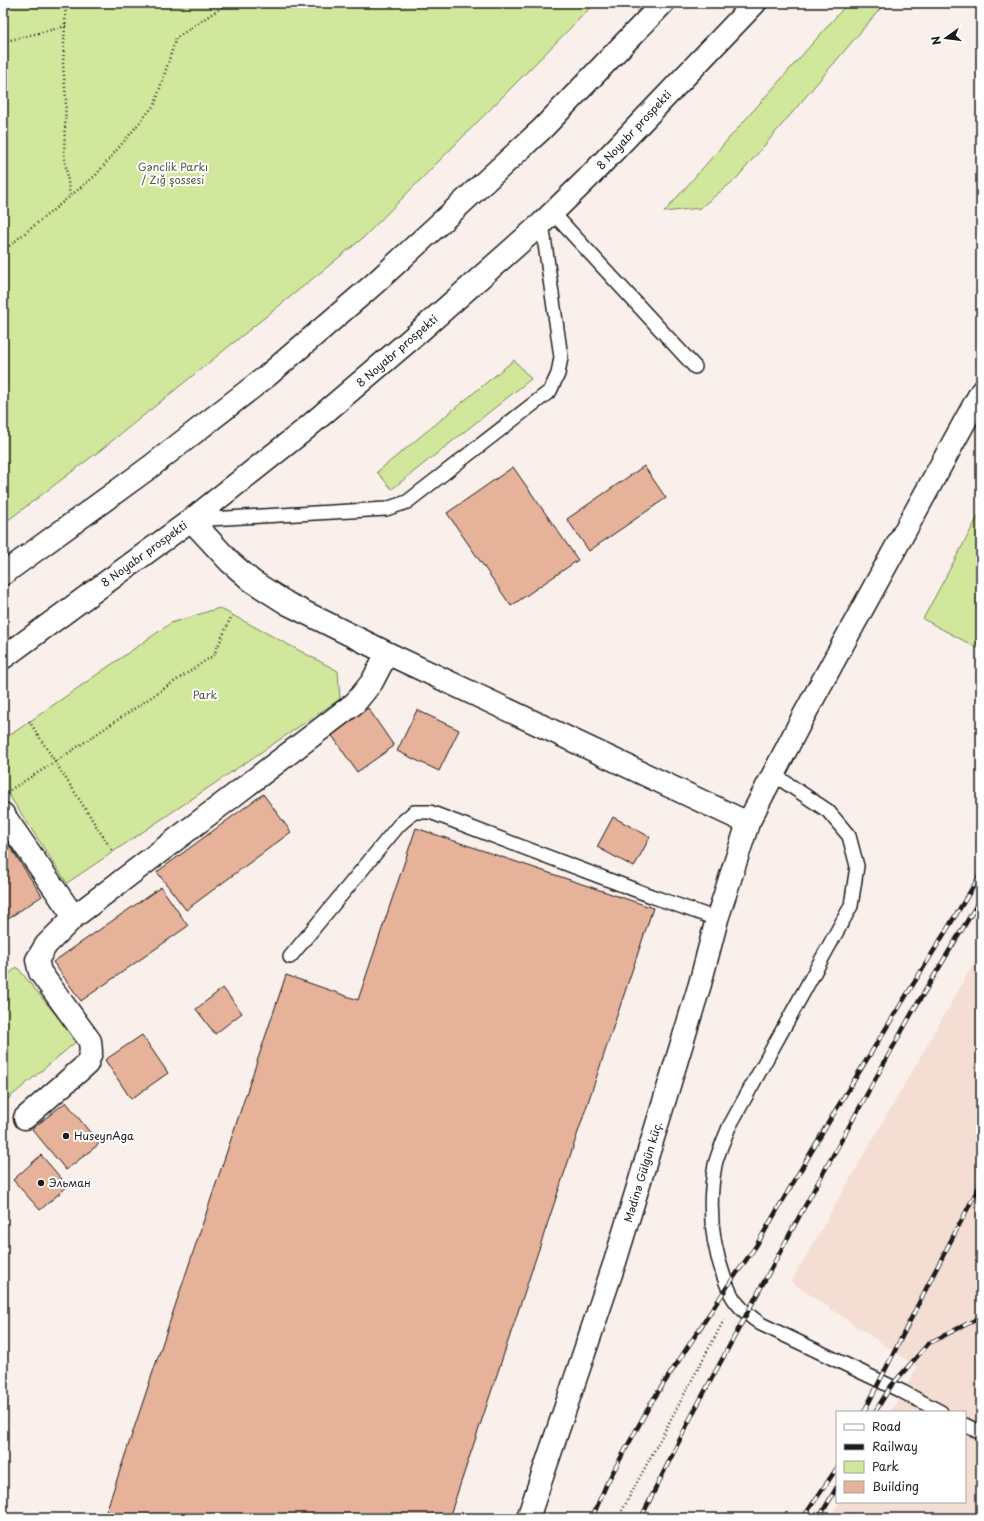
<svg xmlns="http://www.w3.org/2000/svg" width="984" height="1521" font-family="'Playpen Sans',sans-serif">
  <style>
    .built { fill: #f4ddd3 }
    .green { fill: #d0e79c; stroke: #76825c }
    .building { fill: #e6b29a; stroke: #1c1c1c }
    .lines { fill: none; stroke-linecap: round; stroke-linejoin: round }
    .service-casing { stroke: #1c1c1c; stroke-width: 16 }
    .minor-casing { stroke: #1c1c1c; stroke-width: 25 }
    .trunk-casing { stroke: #1c1c1c; stroke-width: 25 }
    .path { stroke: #1c1c1c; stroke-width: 2.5; stroke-dasharray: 1 3; stroke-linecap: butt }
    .service { stroke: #fff; stroke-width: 13 }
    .minor { stroke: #fff; stroke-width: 22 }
    .trunk { stroke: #fff; stroke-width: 22 }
    .rail-casing { stroke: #1c1c1c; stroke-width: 4.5 }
    .rail { stroke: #fff; stroke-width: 3; stroke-dasharray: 9; stroke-linecap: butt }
    .poi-dot { fill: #1c1c1c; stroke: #fff; stroke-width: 1.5 }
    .labels { text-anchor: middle; stroke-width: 4; stroke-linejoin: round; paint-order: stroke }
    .street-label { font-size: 11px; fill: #1c1c1c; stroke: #fff }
    .park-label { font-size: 11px; fill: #525942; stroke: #fff }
    .poi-label { font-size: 11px; fill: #1c1c1c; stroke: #fff; text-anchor: start }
  </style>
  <rect width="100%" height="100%" fill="#faf0eb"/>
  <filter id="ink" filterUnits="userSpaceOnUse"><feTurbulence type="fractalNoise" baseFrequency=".025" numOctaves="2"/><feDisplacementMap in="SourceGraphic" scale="8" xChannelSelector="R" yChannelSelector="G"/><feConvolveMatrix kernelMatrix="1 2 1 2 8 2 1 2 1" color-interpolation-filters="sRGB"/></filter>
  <g filter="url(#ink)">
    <path class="built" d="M981 951V1518H830L839 1502H965V1412H891L917 1367 791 1282Z"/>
    <path class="green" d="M3 3H595L363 238 102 449 3 524Z
      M848 3H885L736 179 700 208 664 212Z
      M514 360 531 379 392 489 377 472Z
      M981 511V650L923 619Z
      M219 608 338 671 340 699 67 883 3 786V740L171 623Z
      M17 967 77 1041 3 1103V979Z"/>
    <path class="building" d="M644 466 666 498 589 551 567 519Z
      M513 467 578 560 511 606 447 513Z
      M368 708 394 746 357 772 331 734Z
      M417 710 459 730 439 771 397 751Z
      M263 794 291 832 186 910 157 872Z
      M613 817 650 837 634 867 597 847Z
      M416 828 653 908 449 1518H104L286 975 358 1000Z
      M3 836 42 896 3 922Z
      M161 887 188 926 81 1001 53 962Z
      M223 988 242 1013 215 1034 196 1009Z
      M142 1035 168 1073 131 1099 105 1060Z
      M66 1102 99 1144 66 1170 32 1129Z
      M41 1155 68 1186 40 1210 13 1180Z"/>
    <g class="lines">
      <defs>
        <path id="service" d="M553 213 695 367
          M192 520 386 509 407 502 550 391 558 374 561 357 542 223
          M773 774 828 811 849 836 857 866 851 906 729 1127C724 1140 718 1152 715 1165 708 1203 711 1241 724 1277 727 1285 730 1295 736 1302 743 1311 752 1318 761 1324L903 1392 941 1412
          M290 957 399 825 414 812H430L654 897 717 919
          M965 1425 981 1433"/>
        <path id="minor" d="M191 520 230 562 252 581 288 604 387 653 748 823 803 717 981 392
          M3 814 74 917
          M25 1118 87 1064 91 1052 90 1041 40 972 37 960 46 945 74 917 355 703 372 682 387 653
          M528 1518 615 1262 700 984 717 919 748 823"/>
        <path id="trunk" d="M3 574 150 467 267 376 374 284 542 129 663 3
          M3 658 191 520 302 432 411 339 542 223 587 179 755 3"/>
      </defs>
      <use href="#service" class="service-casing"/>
      <use href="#minor" class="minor-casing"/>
      <use href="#trunk" class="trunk-casing"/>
      <path class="path" d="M66 3 63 64 66 100 64 154 70 195
        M3 42 66 26
        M3 251 96 175 155 104 176 38 228 3
        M29 721 113 852
        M10 790 55 762 214 655 232 615
        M618 1518 724 1320"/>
      <use href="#service" class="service"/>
      <use href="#minor" class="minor"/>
      <use href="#trunk" class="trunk"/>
      <defs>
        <path id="rail" d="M864 1412 933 1275 981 1183
          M875 1412 891 1386 929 1343 981 1317
          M592 1518 607 1483 651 1403 727 1287 756 1246 837 1108 981 874
          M641 1518 692 1415 800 1215 913 1011 981 898
          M803 1518 837 1468
          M819 1518 837 1487"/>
      </defs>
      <use href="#rail" class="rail-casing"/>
      <use href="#rail" class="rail"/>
    </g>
  </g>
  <g class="poi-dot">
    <circle cx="66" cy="1136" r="4"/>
    <circle cx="41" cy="1183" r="4"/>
  </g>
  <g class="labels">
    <g class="street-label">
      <text transform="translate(634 130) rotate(-47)" y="4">8 Noyabr prospekti</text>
      <text transform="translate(397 351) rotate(-41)" y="4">8 Noyabr prospekti</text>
      <text transform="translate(144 554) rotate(-36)" y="4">8 Noyabr prospekti</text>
      <text transform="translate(643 1172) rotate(-73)" y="4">Mədinə Gülgün küç.</text>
    </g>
    <g class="park-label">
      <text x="173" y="171">Gənclik Parkı<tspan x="173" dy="13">/ Zığ şossesi</tspan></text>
      <text x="205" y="699">Park</text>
    </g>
    <g class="poi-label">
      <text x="74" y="1140">HuseynAga</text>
      <text x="49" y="1187">Эльман</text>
    </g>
  </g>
  <rect width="984" height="1521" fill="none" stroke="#fff" stroke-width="16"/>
  <rect x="8" y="8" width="968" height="1505" fill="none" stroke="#1c1c1c" stroke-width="1.5" filter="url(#ink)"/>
  <rect x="836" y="1411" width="130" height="92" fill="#ffffff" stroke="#a4a4a4"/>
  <rect x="844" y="1424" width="20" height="6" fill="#ffffff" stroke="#a4a4a4"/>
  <text x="872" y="1431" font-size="12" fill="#1c1c1c">Road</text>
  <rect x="844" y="1444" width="20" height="6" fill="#1c1c1c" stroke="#a4a4a4"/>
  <text x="872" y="1451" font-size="12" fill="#1c1c1c">Railway</text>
  <rect x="844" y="1461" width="20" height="12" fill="#d0e79c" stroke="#a4a4a4"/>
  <text x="872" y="1471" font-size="12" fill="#1c1c1c">Park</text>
  <rect x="844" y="1481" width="20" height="12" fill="#e6b29a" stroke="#a4a4a4"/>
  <text x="872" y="1491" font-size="12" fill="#1c1c1c">Building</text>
  <g transform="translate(946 38) rotate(256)" stroke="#ffffff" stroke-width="3" paint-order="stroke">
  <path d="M0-3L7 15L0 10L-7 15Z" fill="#1c1c1c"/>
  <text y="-6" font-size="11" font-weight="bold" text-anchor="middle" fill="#1c1c1c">N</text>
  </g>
</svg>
